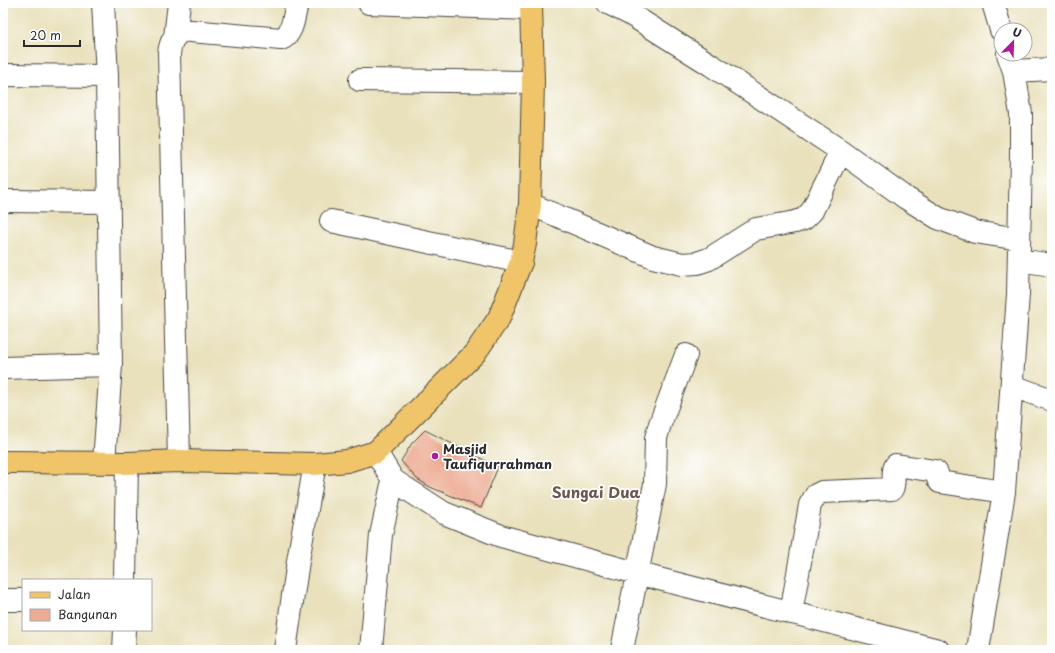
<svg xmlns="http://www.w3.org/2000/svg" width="1055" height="653" font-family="'Playpen Sans',sans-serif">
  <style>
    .building { fill: #edab93 }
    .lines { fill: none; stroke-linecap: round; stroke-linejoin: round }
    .minor-casing { stroke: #484641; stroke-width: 24 }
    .major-casing { stroke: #484641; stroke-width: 24 }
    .minor { stroke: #fff; stroke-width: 22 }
    .major { stroke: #f0c469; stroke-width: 22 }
    .poi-dot { fill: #b5179e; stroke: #fff; stroke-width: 1.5 }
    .labels { text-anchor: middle; stroke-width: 3.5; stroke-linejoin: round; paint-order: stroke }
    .poi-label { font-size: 13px; font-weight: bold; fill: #2b2b2b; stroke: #fff; text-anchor: start }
    .quarter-label { font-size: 15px; font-weight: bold; fill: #6f584f; stroke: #fff }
  </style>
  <rect width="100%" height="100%" fill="#fff"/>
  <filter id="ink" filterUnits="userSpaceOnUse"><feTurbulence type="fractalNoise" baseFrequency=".025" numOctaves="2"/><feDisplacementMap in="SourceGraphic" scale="8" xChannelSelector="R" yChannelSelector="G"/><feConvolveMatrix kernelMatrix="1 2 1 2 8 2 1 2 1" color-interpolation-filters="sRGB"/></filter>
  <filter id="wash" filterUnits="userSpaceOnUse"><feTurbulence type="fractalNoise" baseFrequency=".012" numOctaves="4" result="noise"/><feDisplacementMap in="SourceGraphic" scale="16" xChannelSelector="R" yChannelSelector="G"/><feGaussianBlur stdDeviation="0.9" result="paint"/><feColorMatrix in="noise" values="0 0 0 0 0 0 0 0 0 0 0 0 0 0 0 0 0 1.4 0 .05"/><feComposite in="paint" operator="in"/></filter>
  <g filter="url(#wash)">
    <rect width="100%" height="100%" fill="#e9e1bc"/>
    <g id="blocks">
      <path class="building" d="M425 430 498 467 481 508 430 487 417 479 401 461 412 443Z"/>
    </g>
  </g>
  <g filter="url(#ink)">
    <use href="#blocks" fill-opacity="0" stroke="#484641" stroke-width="1"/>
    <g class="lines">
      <defs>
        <path id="minor" d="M103 3 107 76 111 365 104 462
          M369 3 531 9
          M608 3 630 14 711 65 841 151 906 198 938 218 975 232 1019 239
          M993 3 1001 30
          M175 37 179 3
          M1014 71 1052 69
          M3 75 107 76
          M360 80 533 82
          M3 201 109 202
          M530 204 653 257 682 264 697 263 709 259 756 229 795 222 804 219 812 211 841 151
          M331 221 521 262
          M1019 260 1052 265
          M3 368 111 365
          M1012 386 1052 400
          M376 452 393 480 444 513 501 536 655 578 938 650
          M179 461 169 53C170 46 173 35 181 32 183 30 188 31 191 31L281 39C293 35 294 15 297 3
          M125 580 127 463
          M3 600H23
          M791 613 810 505 816 495 822 492 892 489C896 481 891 472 896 465L935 471 937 473 938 479 940 482 1004 492
          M124 650 125 630
          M285 650 298 561 315 464
          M371 650 381 535 393 480
          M622 650 655 484 656 438 660 424 686 355
          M978 650 1004 492 1018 294 1021 157V114L1014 71 1008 54"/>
        <path id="major" d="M3 462 127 463 179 461 315 464 347 461 376 452 475 353 499 318 521 262 525 244 530 204 533 82 531 3"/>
      </defs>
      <use href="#minor" class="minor-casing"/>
      <use href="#major" class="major-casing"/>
      <use href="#minor" class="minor"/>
      <use href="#major" class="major"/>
    </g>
  </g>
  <circle class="poi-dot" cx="435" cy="456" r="4"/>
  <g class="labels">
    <g class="poi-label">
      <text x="443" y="454">Masjid<tspan x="443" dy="15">Taufiqurrahman</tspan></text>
    </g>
    <g class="quarter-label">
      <text x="596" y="498">Sungai Dua</text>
    </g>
  </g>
  <rect width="1055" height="653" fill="none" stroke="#fff" stroke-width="16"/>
  <rect x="22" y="579" width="130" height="52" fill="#ffffff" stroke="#aaaaaa"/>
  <rect x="30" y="592" width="20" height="6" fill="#f0c469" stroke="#aaaaaa"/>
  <text x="58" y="599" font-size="12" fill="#2b2b2b">Jalan</text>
  <rect x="30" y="609" width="20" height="12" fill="#edab93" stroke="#aaaaaa"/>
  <text x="58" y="619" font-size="12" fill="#2b2b2b">Bangunan</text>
  <g transform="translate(1013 42) rotate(23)"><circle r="19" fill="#ffffff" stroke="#aaaaaa"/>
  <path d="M0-3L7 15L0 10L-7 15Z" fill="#b5179e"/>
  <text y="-6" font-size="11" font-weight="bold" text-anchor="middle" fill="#2b2b2b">U</text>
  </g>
  <path d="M24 40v6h56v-6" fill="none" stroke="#2b2b2b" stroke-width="2"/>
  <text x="30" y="40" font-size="12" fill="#2b2b2b" stroke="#ffffff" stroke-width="3" paint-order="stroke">20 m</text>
</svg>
